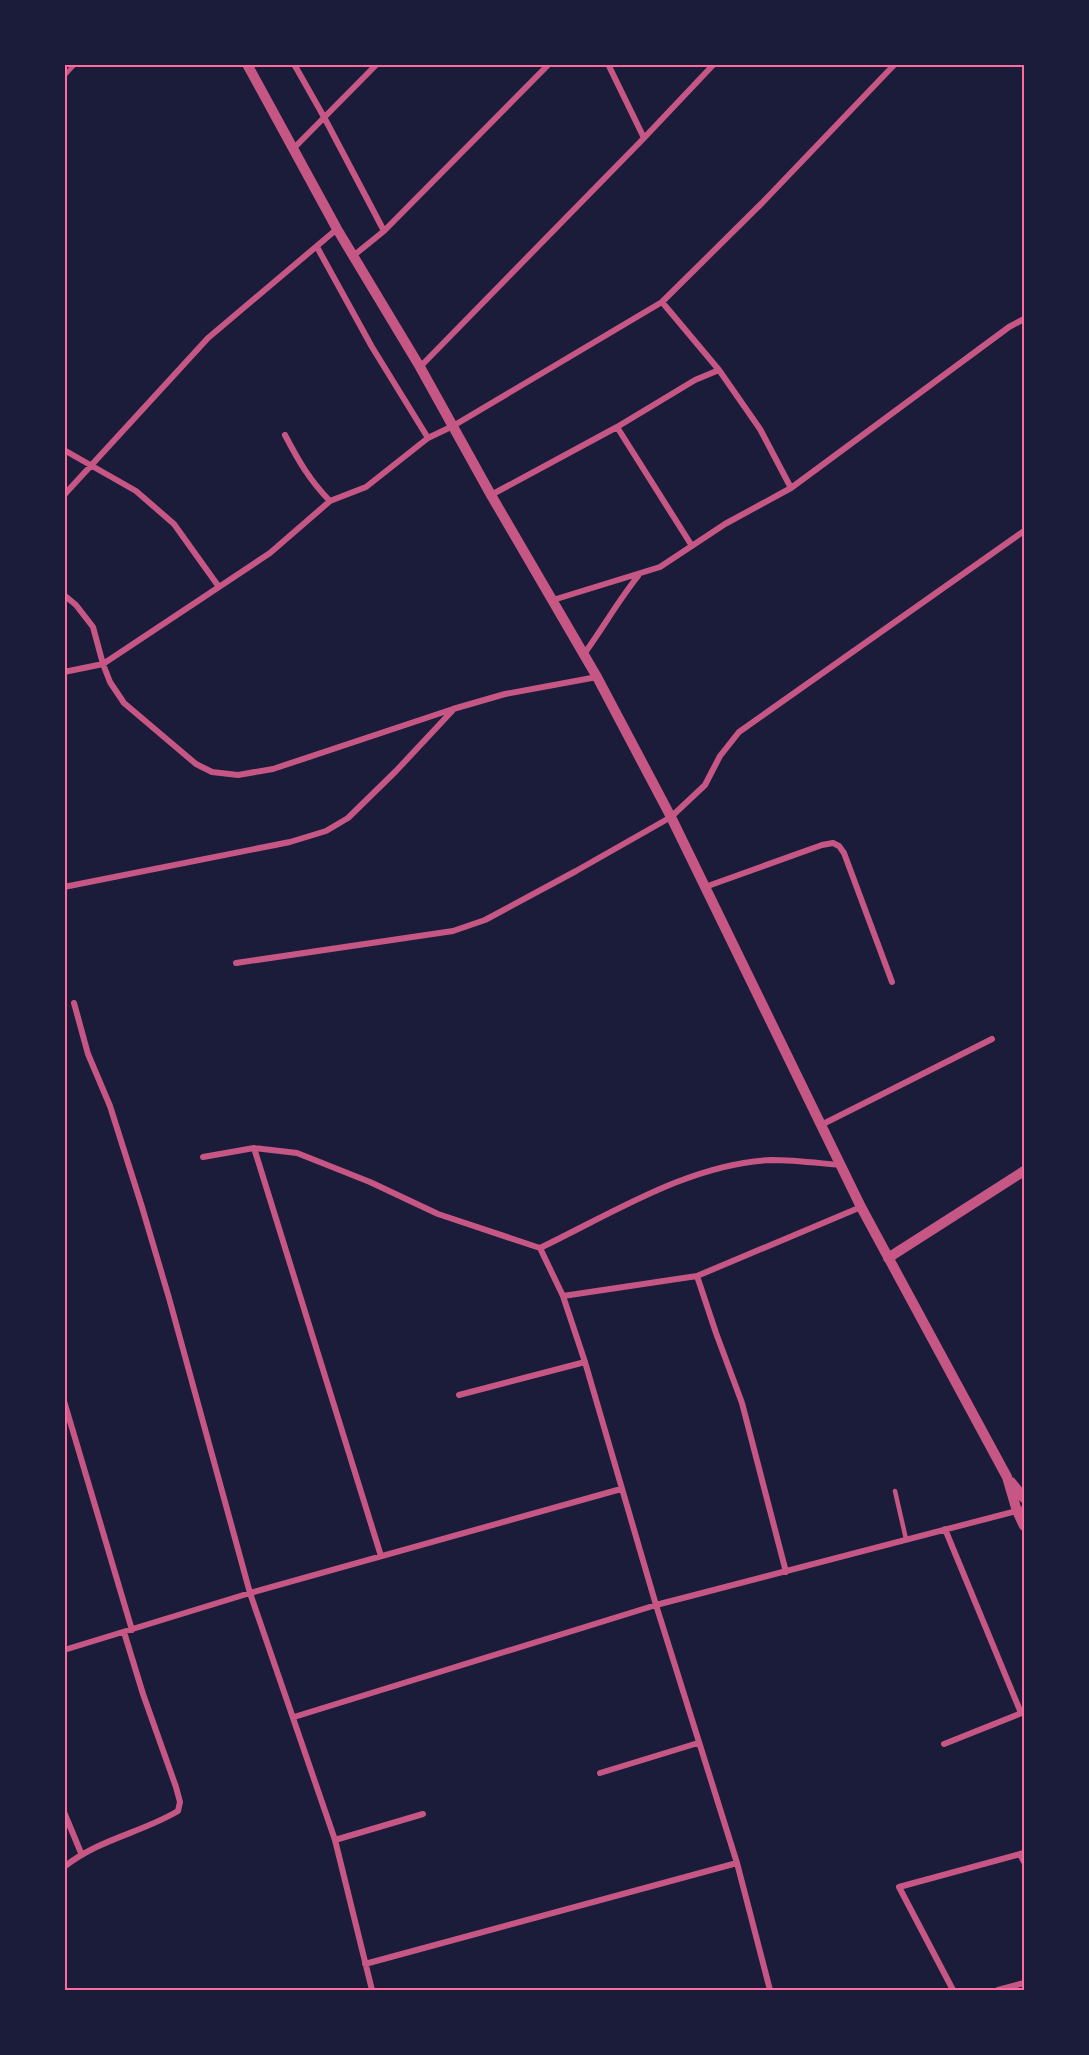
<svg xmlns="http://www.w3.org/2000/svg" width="1089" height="2055" font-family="'Roboto Condensed',sans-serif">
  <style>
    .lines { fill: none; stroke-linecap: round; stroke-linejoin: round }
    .service { stroke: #c65784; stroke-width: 4.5 }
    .minor { stroke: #c65784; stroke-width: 6 }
    .tertiary { stroke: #c65784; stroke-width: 10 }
    .neatline { fill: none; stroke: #ff6b9d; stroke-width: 2 }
  </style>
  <rect width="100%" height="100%" fill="#1b1b3a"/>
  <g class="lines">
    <path class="service" d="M64 76 75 64
      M895 1491 906 1539"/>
    <path class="minor" d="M294 64 324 117 384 231 353 256
      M608 64 644 138
      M293 149 377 64
      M384 231 549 64
      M317 247 372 347 428 438
      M662 302 719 370 760 429 791 488
      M420 367 644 138 714 64
      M617 427 692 546
      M285 435C298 460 310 481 330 501
      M64 450 136 491 174 524 219 587
      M64 495 208 338 337 229
      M491 495 617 427 695 380 719 370
      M64 595 76 605 93 627 103 664 110 682 124 703 196 764 212 772 238 775 273 769 453 709 505 694 597 677
      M553 600 660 567 725 524 791 488 1009 327 1024 319
      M584 654C603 628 618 601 638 576
      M64 672 103 664 270 553 330 501 366 487 428 438 453 426 662 302 762 203 895 64
      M64 887 290 842 326 831 348 818 396 771 453 710
      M705 887 822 845 833 843 839 846 844 853 892 982
      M236 963 453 931 485 920 576 871 671 817 705 785 720 756 739 732 1024 531
      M74 1003 88 1054 110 1106 142 1207 169 1298 250 1593 335 1840 372 1990
      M821 1125 992 1039
      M254 1148 381 1556
      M203 1157 254 1148 297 1153 370 1182 438 1214 540 1248C611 1214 691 1163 771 1160 794 1160 817 1163 840 1165
      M540 1248 563 1296 585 1362 656 1605 737 1863 770 1990
      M697 1276 716 1333 742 1403 786 1572
      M563 1296 697 1276 861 1207
      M459 1395 585 1362
      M64 1401 132 1630
      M945 1529 1021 1713
      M64 1650 250 1593 621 1489
      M294 1717 656 1605 1024 1509
      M944 1744 1024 1712
      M600 1773 698 1743
      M64 1812 81 1853
      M335 1840 423 1814
      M1020 1854 1024 1862
      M64 1867C99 1839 141 1833 178 1811L180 1802 176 1787 143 1694 124 1632
      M365 1964 737 1863
      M953 1990 899 1887 1024 1853
      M998 1990 1024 1983"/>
    <path class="tertiary" d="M247 64 337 229 420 367 491 495 597 677 671 817 861 1207 1007 1477 1017 1511 1024 1526
      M888 1258 1024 1171
      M1011 1482 1024 1498"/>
  </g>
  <rect width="1089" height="2055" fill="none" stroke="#1b1b3a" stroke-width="132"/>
  <rect x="66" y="66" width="957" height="1923" class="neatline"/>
</svg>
